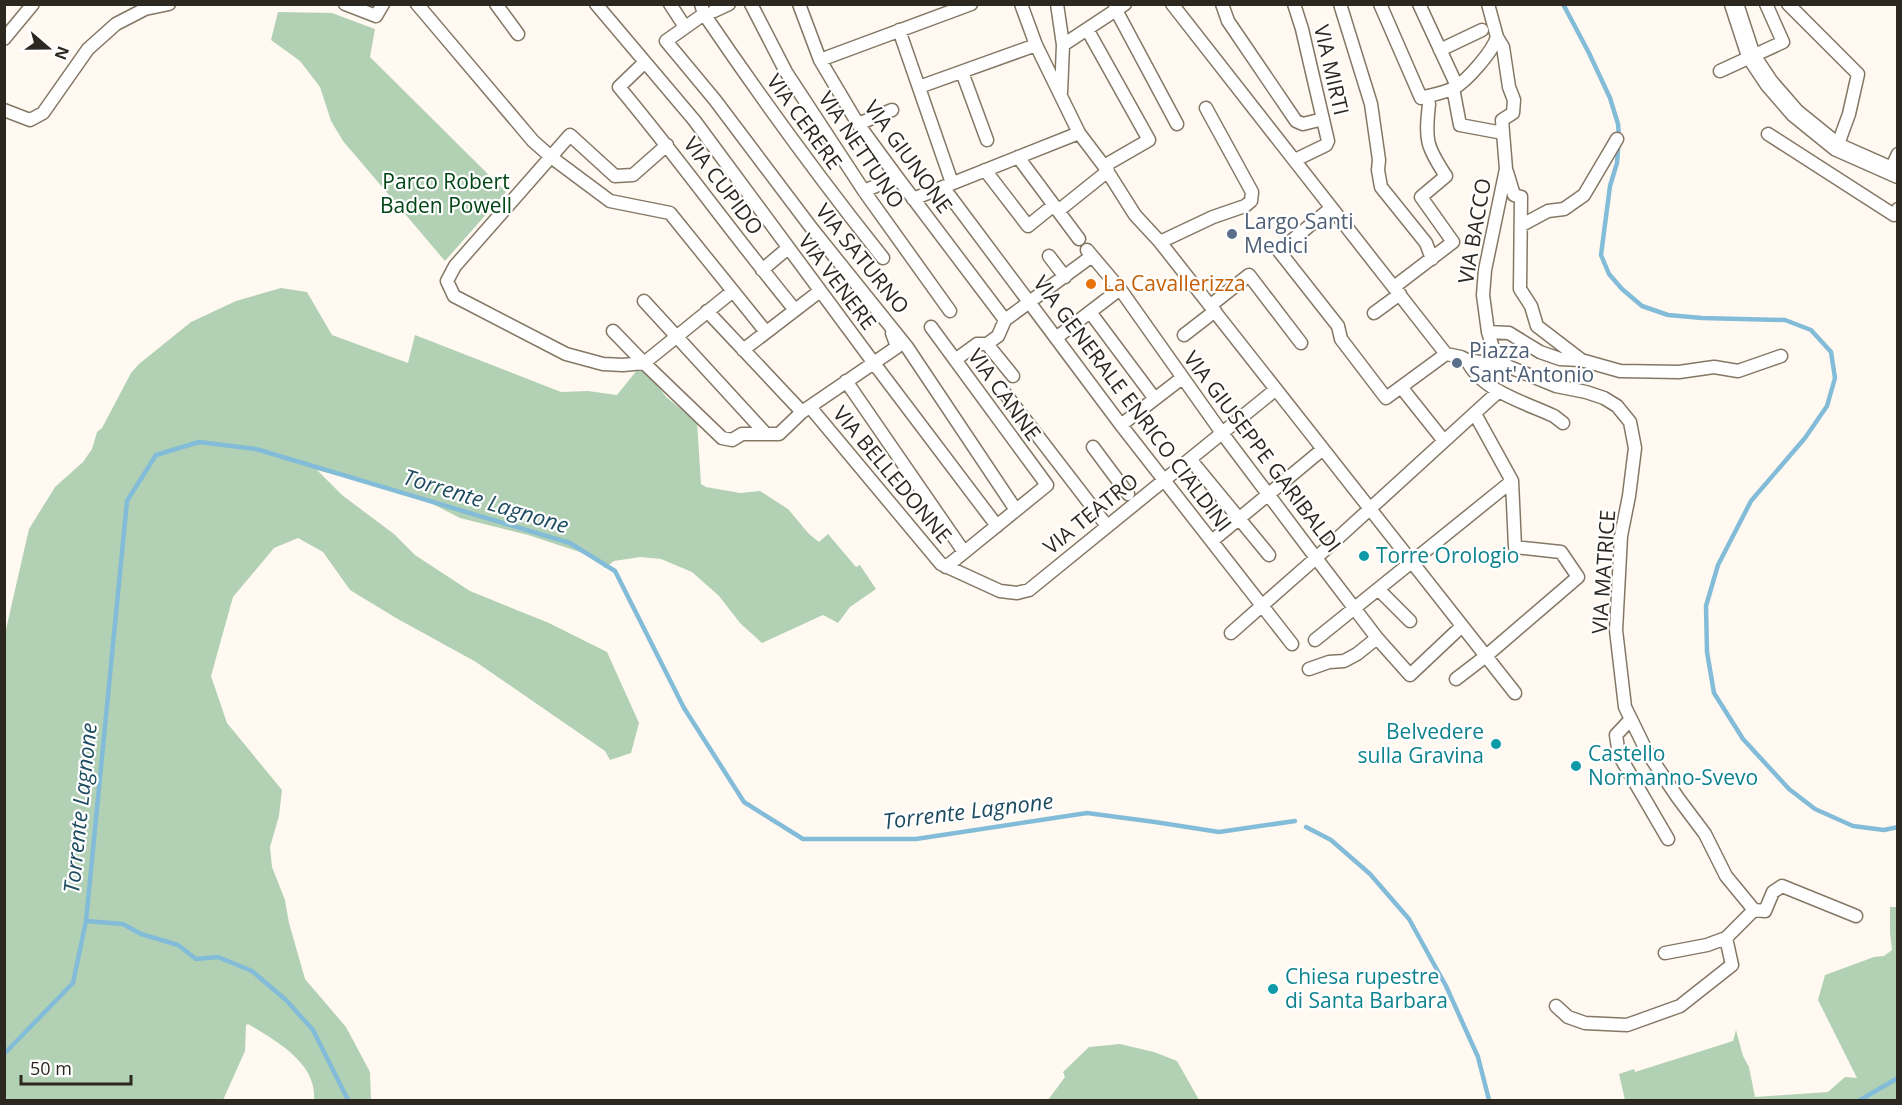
<svg xmlns="http://www.w3.org/2000/svg" width="1902" height="1105" font-family="'Open Sans',sans-serif">
  <style>
    .green { fill: #b2d1b4 }
    .lines { fill: none; stroke-linecap: round; stroke-linejoin: round }
    .stream { stroke: #83bcd8; stroke-width: 4.5 }
    .street-casing { stroke: #847765; stroke-width: 15 }
    .secondary-casing { stroke: #847765; stroke-width: 21 }
    .street { stroke: #fff; stroke-width: 12 }
    .secondary { stroke: #fff; stroke-width: 18 }
    .service-dot { fill: #5c6f8a; stroke: #fff; stroke-width: 2 }
    .food-dot { fill: #e8710a; stroke: #fff; stroke-width: 2 }
    .culture-dot { fill: #0f9aa8; stroke: #fff; stroke-width: 2 }
    .labels { text-anchor: middle; stroke-width: 4.5; stroke-linejoin: round; paint-order: stroke }
    .street-label { font-size: 21px; fill: #2c271f; stroke: #fff }
    .park-label { font-size: 21px; fill: #004514; stroke: #fff }
    .service-label { font-size: 21px; fill: #4e5e75; stroke: #fff; text-anchor: start }
    .food-label { font-size: 21px; fill: #c56008; stroke: #fff; text-anchor: start }
    .culture-label { font-size: 21px; fill: #0d838f; stroke: #fff; text-anchor: start }
    .water-label { font-size: 22px; font-style: italic; fill: #1d4b60; stroke: #fff }
  </style>
  <rect width="100%" height="100%" fill="#fff9f1"/>
  <path class="green" d="M278 12 332 13 375 29 370 57 506 192 445 261 343 141 331 121 320 87 300 61 271 40Z
    M281 288 307 292 332 335 408 363 415 335 561 392 588 391 617 395 642 364 666 397 697 422 701 484 706 487 740 493 760 491 788 509 809 534 819 542 828 534 856 567 860 565 876 589 850 607 838 623 823 615 762 643 740 623 719 596 692 572 661 559 640 557 614 561 605 568 592 556 528 535 460 518 415 495 317 470 342 495 394 534 415 555 470 591 549 623 607 652 639 723 631 753 610 760 605 751 476 662 396 618 350 590 323 552 298 538 274 548 233 597 211 676 227 723 282 790 279 816 270 847 272 867 285 900 289 923 305 979 346 1027 370 1072 371 1100H314C317 1063 276 1041 248 1024L246 1025 245 1051 223 1100H5L4 638 29 529 55 487 83 462 92 449 97 432 102 428 131 373 139 364 191 322 236 301Z
    M1890 907H1898L1897 1100H1625L1619 1074 1634 1069 1635 1072 1733 1041 1736 1030 1743 1056 1749 1067 1755 1097 1828 1092 1845 1077 1857 1078 1818 1000 1825 975 1874 957 1884 956 1892 950 1890 933Z
    M1120 1044 1154 1052 1177 1061 1199 1100H1048L1065 1077 1063 1072 1089 1047Z"/>
  <g class="lines">
    <path class="stream" d="M1563 4 1589 53 1610 98 1618 124 1619 137 1617 163 1610 186 1601 255 1609 274 1622 289 1642 306 1668 315 1702 318 1785 320 1811 330 1831 352 1835 378 1827 406 1805 438 1751 501 1718 565 1706 606 1707 652 1714 693 1743 739 1789 789 1815 809 1853 826 1884 830 1898 827
      M1306 827 1331 840 1370 874 1409 919 1446 986 1478 1057 1489 1100
      M86 921 123 924 141 934 178 945 196 959 218 957 252 971 286 1000 313 1030 348 1100
      M4 1054 73 983 86 921 127 501 156 455 199 442 256 449 570 543 615 571 684 708 744 802 803 839H916L1087 813 1155 822 1219 832 1295 821
      M1860 1100 1898 1078"/>
    <defs>
      <path id="street" d="M345 4 376 16 383 4
        M417 4 533 141 551 157 610 201 670 213 766 332
        M496 4 518 34
        M596 4 694 120 873 362 997 526
        M670 4 685 27
        M701 4 704 14C761 98 820 179 883 258
        M751 4 786 72 864 191 950 311
        M799 4 820 60 858 124 897 177 1005 320
        M1021 4 1036 45 1079 133 1104 166 1135 215 1160 242 1515 693
        M1057 4 1063 45 1061 93
        M1115 4 1116 10 1177 124
        M1172 4 1446 354
        M1222 4 1228 21 1296 121 1303 124 1323 119
        M1294 4 1302 29 1328 141 1326 145 1295 160
        M1340 4 1371 104 1379 160 1378 170 1381 187 1426 243 1432 259
        M1380 4 1421 98C1431 95 1444 93 1454 88 1467 81 1493 51 1497 37
        M1419 4 1457 86
        M1488 4 1497 37 1503 47 1509 87 1514 100 1513 113 1502 120 1506 169 1485 270 1483 295 1488 332 1494 351 1507 366
        M1788 4 1858 74 1849 114 1837 147
        M714 11 729 4
        M704 14 666 41 715 100 813 230 907 347 1016 510
        M1087 29 1149 140 1104 166
        M899 30 952 183
        M4 39 33 4
        M1063 45 1125 4
        M1440 50 1482 30
        M820 60 971 4
        M645 62 619 87C680 160 735 237 795 310
        M1720 71 1783 42 1766 4
        M962 72 987 140
        M919 87 1036 45
        M1453 88 1460 125 1503 133
        M4 110 30 120 43 113 88 49 116 24 145 9 169 4
        M858 124 892 110
        M1768 134 1894 215 1898 209
        M667 145 633 175 615 176 570 135 455 266 447 281 454 296 566 354 603 364 623 365 644 363 733 291
        M1018 157 1079 239
        M985 170 1028 226 1054 205
        M1890 171 1898 154
        M1507 172 1514 195 1521 197 1520 289 1531 306 1537 326 1580 359
        M943 187 1121 425 1292 644
        M864 191 897 177
        M913 199 1079 133
        M1331 208 1279 251 1338 326 1341 339 1386 398 1446 354
        M1058 211 1108 171
        M1522 225 1548 211 1564 209 1584 195 1617 139
        M1160 242 1213 217 1245 206 1251 201 1252 192 1206 108
        M1087 250 1120 289 1222 433 1316 558 1377 638 1410 675 1462 626
        M1049 256 1065 277
        M762 270 788 248
        M1394 287 1453 242 1421 197 1446 176C1426 146 1425 140 1429 104
        M644 301 766 434
        M1211 305 1249 275 1301 343
        M707 311 802 412
        M1090 312 1155 399
        M1374 313 1400 294
        M931 327 1047 485 946 567
        M613 331 644 363 722 438 732 440 742 434H779L802 412 897 347 892 333
        M1488 332 1509 333 1540 352 1560 359 1581 360 1620 371 1679 372 1714 367 1738 371 1781 356
        M1184 335 1215 311
        M1056 338 1120 289
        M987 344 1013 376
        M743 350 820 291
        M1446 354 1461 357 1467 360 1507 366 1556 386 1586 392 1604 398 1617 406 1630 422 1635 448 1629 496 1621 536 1616 630 1625 707 1647 752 1678 798 1705 834 1726 876 1754 910
        M955 360 977 344H987L998 336 1005 320 1092 256
        M1467 360C1480 390 1526 403 1554 416L1563 423
        M846 381 964 552
        M1000 387 1107 526
        M1401 387 1444 441
        M810 407 941 564 1000 591 1017 593 1029 590 1275 390
        M1121 425 1182 378
        M1093 447 1128 494
        M1190 459 1269 555
        M1212 541 1323 449
        M1378 589 1410 621
        M1231 633 1316 558 1499 391
        M1315 640 1512 481
        M1309 669 1329 662 1344 661 1357 654 1377 638
        M1456 679 1486 656 1578 577 1561 552 1515 547 1512 481 1475 414
        M1631 719 1616 735 1619 755 1668 839
        M1754 910 1765 911 1773 892 1782 886 1856 916
        M1665 953 1707 945 1726 938 1754 910
        M1556 1006 1568 1017 1585 1023 1627 1025 1680 1006 1732 965 1726 938"/>
      <path id="secondary" d="M1734 4 1751 56 1769 83 1795 113 1837 147 1898 174"/>
    </defs>
    <use href="#street" class="street-casing"/>
    <use href="#secondary" class="secondary-casing"/>
    <use href="#street" class="street"/>
    <use href="#secondary" class="secondary"/>
  </g>
  <g class="service-dot">
    <circle cx="1232" cy="234" r="6"/>
    <circle cx="1457" cy="363" r="6"/>
  </g>
  <circle class="food-dot" cx="1091" cy="284" r="6"/>
  <g class="culture-dot">
    <circle cx="1364" cy="556" r="6"/>
    <circle cx="1496" cy="744" r="6"/>
    <circle cx="1576" cy="766" r="6"/>
    <circle cx="1273" cy="989" r="6"/>
  </g>
  <g class="labels">
    <g class="street-label">
      <text transform="translate(1331 70) rotate(77)" y="7">VIA MIRTI</text>
      <text transform="translate(804 122) rotate(54)" y="7">VIA CERERE</text>
      <text transform="translate(861 150) rotate(56)" y="7">VIA NETTUNO</text>
      <text transform="translate(908 157) rotate(54)" y="7">VIA GIUNONE</text>
      <text transform="translate(723 186) rotate(53)" y="7">VIA CUPIDO</text>
      <text transform="translate(1475 231) rotate(-80)" y="7">VIA BACCO</text>
      <text transform="translate(862 259) rotate(51)" y="7">VIA SATURNO</text>
      <text transform="translate(837 282) rotate(53)" y="7">VIA VENERE</text>
      <text transform="translate(1004 395) rotate(54)" y="7">VIA CANNE</text>
      <text transform="translate(1132 404) rotate(53)" y="7">VIA GENERALE ENRICO CIALDINI</text>
      <text transform="translate(1262 452) rotate(53)" y="7">VIA GIUSEPPE GARIBALDI</text>
      <text transform="translate(892 475) rotate(50)" y="7">VIA BELLEDONNE</text>
      <text transform="translate(1091 514) rotate(-39)" y="7">VIA TEATRO</text>
      <text transform="translate(1604 572) rotate(-86)" y="7">VIA MATRICE</text>
    </g>
    <g class="park-label">
      <text x="446" y="189">Parco Robert<tspan x="446" dy="24">Baden Powell</tspan></text>
    </g>
    <g class="service-label">
      <text x="1244" y="229">Largo Santi<tspan x="1244" dy="24">Medici</tspan></text>
      <text x="1469" y="358">Piazza<tspan x="1469" dy="24">Sant'Antonio</tspan></text>
    </g>
    <g class="food-label">
      <text x="1103" y="291">La Cavallerizza</text>
    </g>
    <g class="culture-label">
      <text x="1376" y="563">Torre Orologio</text>
      <text x="1484" y="739" text-anchor="end">Belvedere<tspan x="1484" dy="24">sulla Gravina</tspan></text>
      <text x="1588" y="761">Castello<tspan x="1588" dy="24">Normanno-Svevo</tspan></text>
      <text x="1285" y="984">Chiesa rupestre<tspan x="1285" dy="24">di Santa Barbara</tspan></text>
    </g>
    <g class="water-label">
      <text transform="translate(486 501) rotate(17)" y="8">Torrente Lagnone</text>
      <text transform="translate(80 808) rotate(-84)" y="8">Torrente Lagnone</text>
      <text transform="translate(968 811) rotate(-7)" y="8">Torrente Lagnone</text>
    </g>
  </g>
  <rect width="1902" height="1105" fill="none" stroke="#2c271f" stroke-width="12"/>
  <g transform="translate(48 48) rotate(110)" stroke="#ffffff" stroke-width="4.5" paint-order="stroke">
  <path d="M0-4.5L10 22L0 15L-10 22Z" fill="#2c271f"/>
  <text y="-9" font-size="16" font-weight="bold" text-anchor="middle" fill="#2c271f">N</text>
  </g>
  <path d="M21 1075v9h110v-9" fill="none" stroke="#2c271f" stroke-width="3"/>
  <text x="30" y="1075" font-size="18" fill="#2c271f" stroke="#ffffff" stroke-width="4.5" paint-order="stroke">50 m</text>
</svg>
